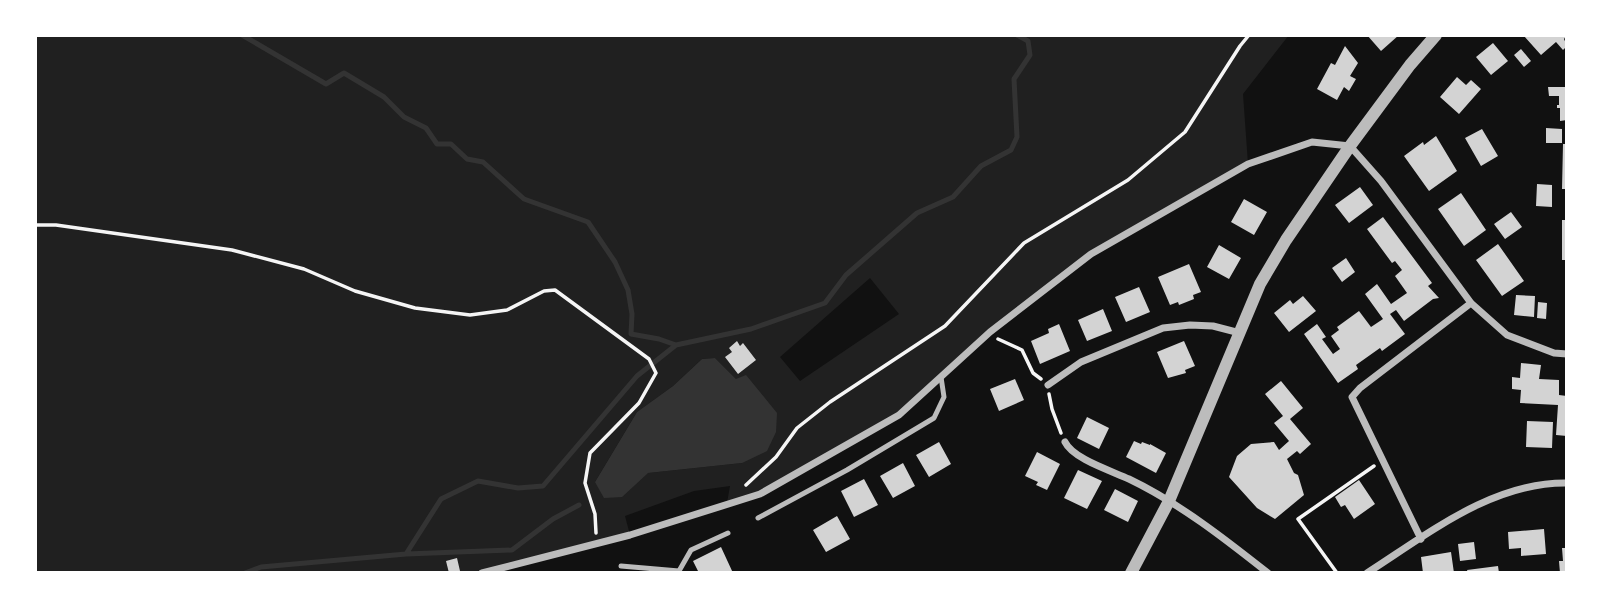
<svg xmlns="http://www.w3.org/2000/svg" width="1602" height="608" font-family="'Archivo Narrow',sans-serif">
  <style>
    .green { fill: #202020; fill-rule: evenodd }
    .water { fill: #333 }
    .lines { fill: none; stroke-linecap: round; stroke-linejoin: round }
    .stream { stroke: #333; stroke-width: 5 }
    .building { fill: #d3d3d3 }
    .path { stroke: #f5f5f5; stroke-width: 3.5 }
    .service { stroke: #bcbcbc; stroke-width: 5 }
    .minor { stroke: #bcbcbc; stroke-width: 7 }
    .tertiary { stroke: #bcbcbc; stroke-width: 12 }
  </style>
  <rect width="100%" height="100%" fill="#111"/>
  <path class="green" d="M35 35H1289L1243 94 1248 164 1091 254 990 332 899 415 760 494 727 503 730 486 694 491 625 516 630 535 482 573H35ZM870 278 899 314 800 381 780 357ZM715 358 736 379 742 463 648 473 595 482 637 412 673 386 702 359Z"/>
  <path class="water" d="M715 358 736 379 746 375 777 413 776 432 767 451 742 463 648 473 622 497 604 498 595 482 637 412 673 386 702 359Z"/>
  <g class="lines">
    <path class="stream" d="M242 35 326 84 344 73 384 97 404 117 426 128 437 144H451L467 159 483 162 524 199 588 222 615 262 628 290 632 314 631 334 659 339 676 345
      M406 554 512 550 553 519 579 505
      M245 573 261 567 406 554 441 499 478 481 518 488 543 486 637 376 676 345 751 329 825 303 846 275 917 213 953 197 981 166 1011 150 1017 137 1014 79 1030 55 1028 41 1017 35"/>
  </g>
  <path class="building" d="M1367 35H1399L1381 51Z
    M1523 35H1567L1564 39 1567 46 1563 50 1556 42 1541 55Z
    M1493 43 1508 61 1491 75 1476 57Z
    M1345 46 1358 63 1350 76 1356 79 1349 91 1344 87 1337 100 1317 89 1331 63 1335 65Z
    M1521 49 1531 61 1524 67 1514 55Z
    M1457 77 1466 85 1471 80 1481 89 1459 114 1440 97Z
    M1548 87H1566L1567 120 1560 121V108H1557V105H1559V96H1549Z
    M1546 128 1562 129V143H1546Z
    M1482 129 1498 156 1481 166 1465 138Z
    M1436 136 1457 171 1429 191 1404 156 1423 142 1424 145Z
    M1563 144H1567V189H1562Z
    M1537 184 1552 185V207L1536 206Z
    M1360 187 1373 205 1349 223 1335 205Z
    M1461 193 1486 230 1464 246 1438 209Z
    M1244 199 1267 212 1254 235 1231 222Z
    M1511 212 1522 227 1505 239 1494 224Z
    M1383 217 1432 283 1428 286 1439 298 1433 299 1404 321 1396 310 1390 314 1405 334 1382 351 1380 348 1356 365 1358 369 1338 383 1304 334 1317 324 1326 337 1322 339 1333 354 1340 349 1331 336 1339 330 1337 327 1359 311 1371 327 1383 319 1365 294 1377 284 1391 304 1407 293 1395 276 1402 270 1395 261 1392 263 1367 229Z
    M1562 220H1567V260H1562Z
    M1498 244 1524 281 1502 296 1476 260Z
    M1219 245 1241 258 1229 279 1207 267Z
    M1346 258 1355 272 1342 282 1332 268Z
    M1189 264 1201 292 1193 295 1194 299 1179 305 1178 302 1170 305 1158 277Z
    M1139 287 1150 312 1126 322 1115 297Z
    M1516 295 1535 296 1534 317 1514 315Z
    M1303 296 1316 311 1289 332 1274 313 1290 300 1293 304Z
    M1538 302 1547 303 1546 319 1537 318Z
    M1103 309 1112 331 1087 341 1078 320Z
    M1059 324 1070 351 1040 364 1031 341 1049 333 1048 329Z
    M737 341 740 346 743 343 756 360 738 374 725 357 732 352 729 348Z
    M1184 341 1195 366 1185 370 1186 373 1168 378 1157 352Z
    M1521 363 1541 365 1539 379 1559 380V395L1567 396V436L1556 435 1558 405 1520 403 1521 390 1512 389V377L1520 378Z
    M1015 379 1024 400 999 411 990 389Z
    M1281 381 1303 408 1290 419 1311 444 1300 454 1297 451 1287 459 1294 473 1298 475 1304 495 1275 519 1257 508 1229 477 1237 456 1251 444 1274 442 1279 450 1289 441 1274 423 1283 416 1265 394Z
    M1087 417 1109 428 1099 449 1077 438Z
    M1527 421 1553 422 1552 448 1526 447Z
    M1134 441 1141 444 1142 442 1150 445V444L1166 453 1156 473 1126 457Z
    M939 442 951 464 929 477 916 455Z
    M1037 452 1060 464 1047 490 1036 485 1038 482 1025 476Z
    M903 463 915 486 893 498 880 476Z
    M1078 470 1102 481 1087 509 1064 498Z
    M864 479 878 505 854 517 841 491Z
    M1359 480 1375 504 1354 519 1345 505 1341 507 1335 497Z
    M1115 489 1138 501 1128 522 1104 510Z
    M837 516 850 539 826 552 813 530Z
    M1544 529 1546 554 1521 556V548L1509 549 1508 532Z
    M1474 542 1476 559 1460 561 1458 544Z
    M721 547 733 573H699L693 561Z
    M1562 548H1567V573H1560L1559 561H1563Z
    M1451 552 1454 573H1423L1421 557Z
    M457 558 460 571 449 573 446 561Z
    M1498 566 1499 573H1468L1467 570Z"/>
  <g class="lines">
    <path class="path" d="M35 225H56L232 250 304 269 355 291 415 308 470 315 507 310 544 291 555 290 649 359 656 373 639 403 590 453 585 483 595 514 596 533
      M998 339 1022 350 1033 373 1041 379
      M1049 394 1052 409 1061 433
      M746 485 776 457 797 428 830 402 945 326 1024 243 1128 180 1185 132 1240 46 1249 35
      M1337 573 1298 519 1374 466"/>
    <path class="service" d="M758 518 847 470 934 418 944 397 941 377
      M621 566 679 571 691 550 728 533"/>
    <path class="minor" d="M1048 385 1081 362 1163 328 1190 325 1213 326 1240 333
      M1065 442C1073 459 1112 471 1129 479 1179 503 1225 539 1268 573
      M1421 539 1352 397 1360 388 1471 303
      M482 573 630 535 760 494 899 415 990 332 1091 254 1248 164 1312 142 1350 146 1381 181 1471 303 1507 335 1554 353 1567 354
      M1367 573C1428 534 1492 482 1567 483"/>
    <path class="tertiary" d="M1131 573 1169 501 1260 284 1286 240 1350 146 1410 65 1436 35"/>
  </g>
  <rect width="1602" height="608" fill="none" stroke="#ffffff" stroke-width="74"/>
</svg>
